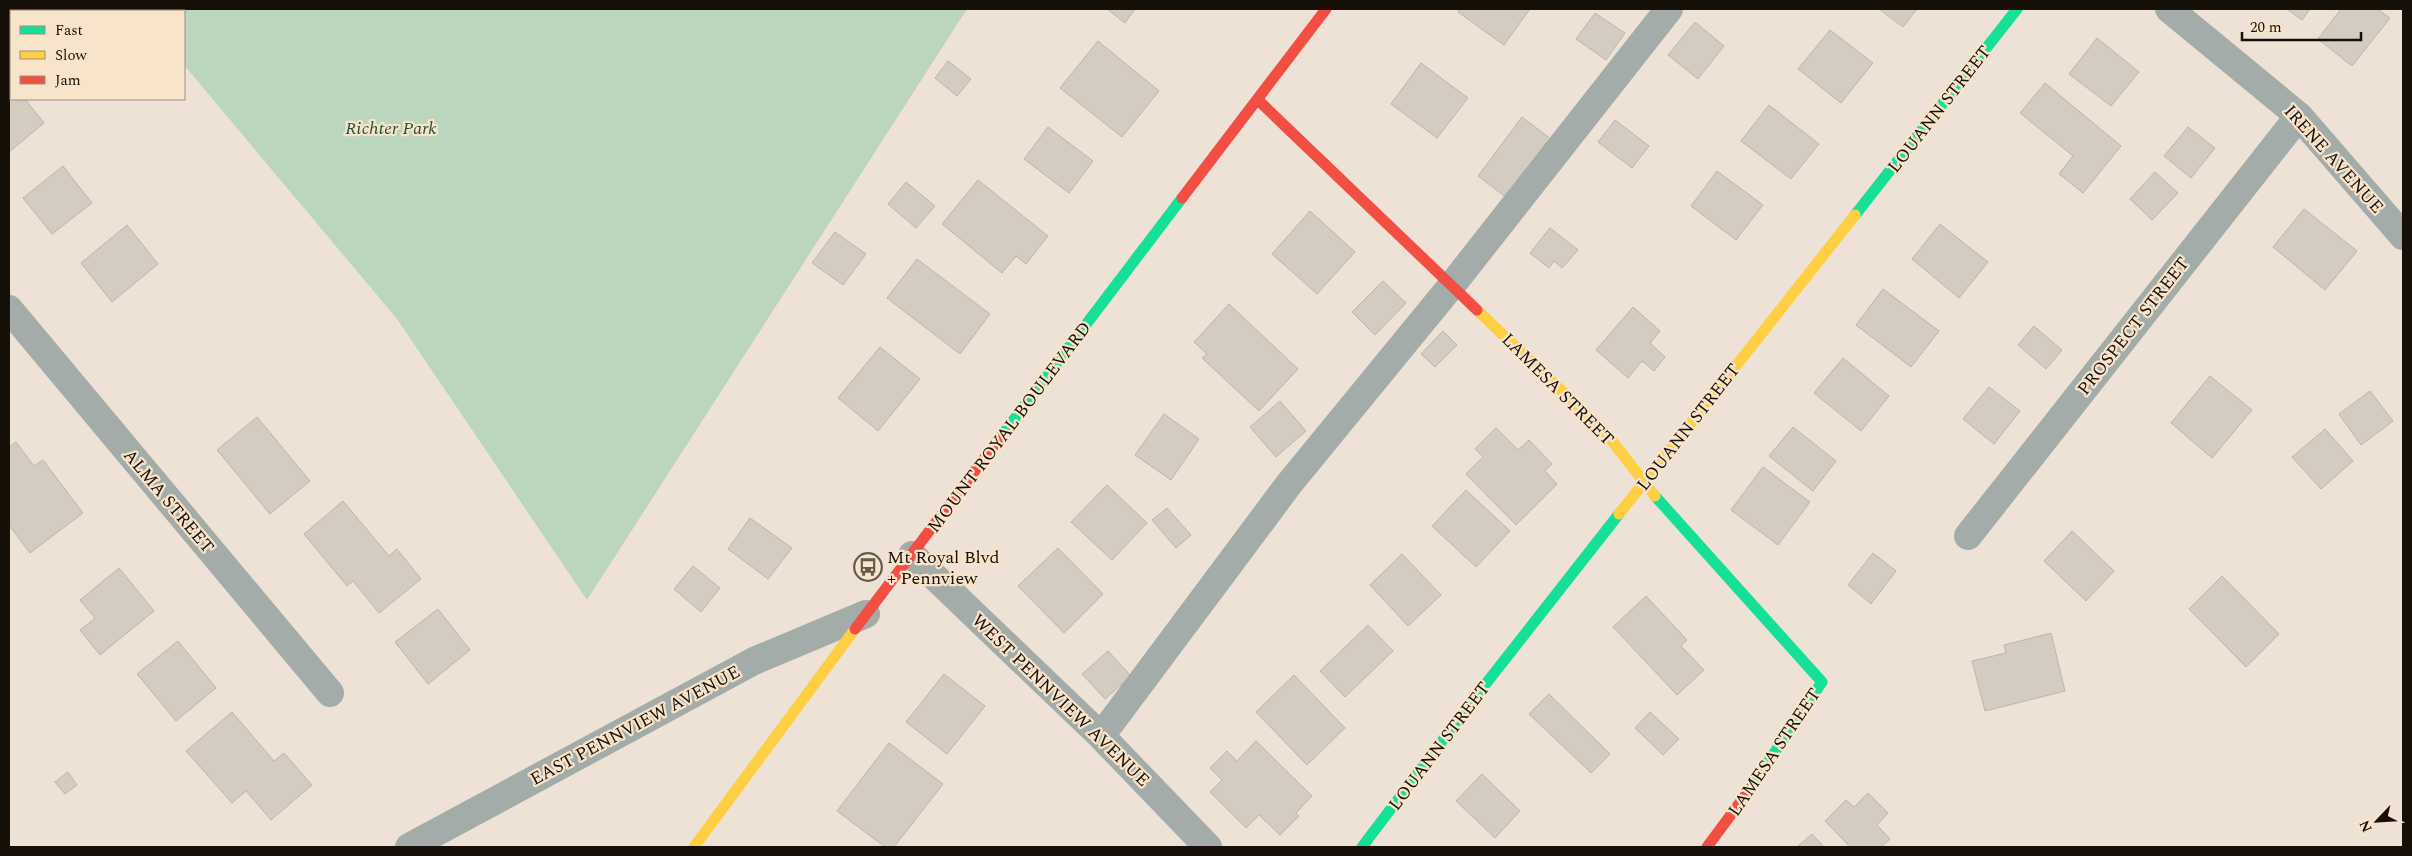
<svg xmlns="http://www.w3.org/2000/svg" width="2412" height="856" font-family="Spectral,serif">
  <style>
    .green { fill: #bcd5bd }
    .building { fill: #d4cbc1; stroke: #bdb4ab }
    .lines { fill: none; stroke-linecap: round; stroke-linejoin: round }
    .street { stroke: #a3aca8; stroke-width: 28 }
    .fast { stroke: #16e098; stroke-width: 11 }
    .slow { stroke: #ffcf43; stroke-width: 11 }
    .jam { stroke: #f24e42; stroke-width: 11 }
    .labels { text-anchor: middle; stroke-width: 4.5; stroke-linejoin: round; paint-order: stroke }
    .street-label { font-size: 18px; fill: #171008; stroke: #f8e3cb }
    .park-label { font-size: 18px; font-style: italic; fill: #1e5135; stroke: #f8e3cb }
    .poi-label { font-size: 18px; fill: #171008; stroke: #f8e3cb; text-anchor: start }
  </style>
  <rect width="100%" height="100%" fill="#eee2d6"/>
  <path class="green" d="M137 9H967L587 600 397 319 184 65V11H139Z"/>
  <path class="building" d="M1107 9H1135L1125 23Z
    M1461 9H1530L1504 45 1458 12Z
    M1879 9H1917L1903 27Z
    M2287 9H2310L2302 20Z
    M2341 9H2377L2390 18 2352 66 2318 39Z
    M1595 13 1625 33 1606 60 1576 39Z
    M1695 22 1724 46 1698 79 1668 55Z
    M1830 30 1873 63 1841 103 1798 69Z
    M2097 38 2139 72 2111 106 2069 74Z
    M1098 41 1159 91 1122 137 1060 88Z
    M948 61 971 79 957 96 935 78Z
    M1421 63 1468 98 1437 138 1391 104Z
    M2045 83 2121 146 2083 193 2059 174 2073 156 2020 113Z
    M11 91V99H25L44 123 9 152V93Z
    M1769 105 1819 144 1791 179 1741 141Z
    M1522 117 1551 139 1507 198 1478 176Z
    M1615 120 1649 146 1632 168 1598 142Z
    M1048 127 1093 161 1069 193 1024 159Z
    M2188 127 2215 148 2191 178 2164 156Z
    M63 166 92 203 52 234 23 198Z
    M1717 171 1763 205 1736 240 1691 206Z
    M2155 172 2178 193 2152 220 2130 199Z
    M978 180 1048 236 1026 264 1016 256 1002 273 942 224Z
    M906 182 935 206 916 228 888 204Z
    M2304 209 2357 251 2325 290 2273 247Z
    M1310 211 1355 252 1317 294 1272 254Z
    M1940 224 1988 262 1959 298 1912 259Z
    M127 225 158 264 112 302 81 263Z
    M1550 228 1578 250 1562 268 1554 261 1549 268 1530 253Z
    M835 232 866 254 843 285 812 263Z
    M917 259 990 314 960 354 887 298Z
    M1383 281 1406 303 1375 335 1352 312Z
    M1883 289 1939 331 1911 367 1856 325Z
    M1229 304 1298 369 1259 411 1202 358 1207 354 1194 342Z
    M1633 307 1660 331 1650 343 1665 357 1654 371 1642 361 1628 378 1596 350Z
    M2034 326 2062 350 2046 369 2018 345Z
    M1443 331 1457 345 1435 367 1421 354Z
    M880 347 920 379 878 431 838 398Z
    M1843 358 1889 396 1861 431 1814 393Z
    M2210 376 2252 410 2212 458 2171 423Z
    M1989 387 2020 411 1994 444 1963 419Z
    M2370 391 2393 421 2361 445 2339 414Z
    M1280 401 1306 431 1276 457 1250 427Z
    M1164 414 1199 439 1171 480 1135 455Z
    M257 417 310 481 270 514 217 450Z
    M1793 427 1836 461 1813 491 1769 456Z
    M1496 428 1518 450 1529 440 1552 464 1545 471 1557 484 1516 525 1466 474 1483 457 1475 449Z
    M2325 429 2353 461 2321 489 2292 457Z
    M16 442 34 466 43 460 83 513 30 553 9 525V447Z
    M1763 467 1810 502 1778 545 1731 510Z
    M1107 485 1147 523 1112 560 1071 522Z
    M1466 490 1510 531 1476 567 1432 526Z
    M343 501 389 556 397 549 421 579 379 613 353 581 347 586 304 534Z
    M1167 508 1191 535 1176 548 1152 520Z
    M750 518 792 548 768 579 728 549Z
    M2072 531 2114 571 2086 601 2044 561Z
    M1058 548 1103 594 1064 633 1018 586Z
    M1873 553 1896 571 1871 604 1848 585Z
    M1402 554 1441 595 1408 626 1370 585Z
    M693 566 720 588 701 612 674 589Z
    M119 568 154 611 100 655 80 630 95 618 80 600Z
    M2222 576 2279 634 2246 667 2189 609Z
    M1646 596 1687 640 1681 646 1704 670 1677 695 1613 627Z
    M438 609 470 650 428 684 395 642Z
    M1368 625 1393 651 1345 697 1320 671Z
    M2051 633 2065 691 1985 711 1972 661 2006 653 2004 645Z
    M178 641 216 688 176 721 137 674Z
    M1108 651 1131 676 1105 699 1082 674Z
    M944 674 985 706 947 754 906 722Z
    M1294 675 1345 728 1307 765 1256 712Z
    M1549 694 1610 754 1591 773 1529 714Z
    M232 712 274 761 284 753 312 785 271 820 246 791 232 803 186 751Z
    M1650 712 1679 739 1663 755 1635 728Z
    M1256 741 1312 796 1296 813 1299 816 1280 835 1259 815 1246 828 1210 792 1222 780 1210 768 1227 751 1237 761Z
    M889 743 943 784 894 847H885L837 811Z
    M68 772 77 785 65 794 55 782Z
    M1482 774 1520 811 1495 838 1456 801Z
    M1868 793 1888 813 1877 825 1890 839 1881 847H1850L1825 821 1846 800 1854 807Z
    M1812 834 1824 847H1797Z"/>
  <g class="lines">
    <path class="street" d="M2169 9 2299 116 2403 236
      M9 309 330 693
      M1968 536 2299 116
      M912 555 1101 736 1208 847
      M1101 736 1289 484 1452 285 1669 9
      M409 847 754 661 866 614"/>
    <path class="fast" d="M1855 215 2017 9
      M999 439 1182 198
      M1655 496 1822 682 1750 789
      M1362 847 1477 695 1619 514"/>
    <path class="slow" d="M1477 310 1605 432 1655 496
      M1619 514 1855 215
      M694 847 855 629"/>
    <path class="jam" d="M1258 100 1477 310
      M1182 198 1326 9
      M855 629 999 439
      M1707 847 1750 789"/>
  </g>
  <defs>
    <symbol id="bus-ring" viewBox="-11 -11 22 22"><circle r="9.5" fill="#f8e3cb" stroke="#625a50" stroke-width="1.5"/><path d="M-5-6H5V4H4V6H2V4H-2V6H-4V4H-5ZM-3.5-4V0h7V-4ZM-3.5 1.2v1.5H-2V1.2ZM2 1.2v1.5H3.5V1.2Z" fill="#625a50"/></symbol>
  </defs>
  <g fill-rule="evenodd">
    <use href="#bus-ring" x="852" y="551" width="32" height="32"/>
  </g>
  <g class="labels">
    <g class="street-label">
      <text transform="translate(1939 109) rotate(-52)" y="6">LOUANN STREET</text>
      <text transform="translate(2334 159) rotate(48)" y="6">IRENE AVENUE</text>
      <text transform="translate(2133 326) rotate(-52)" y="6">PROSPECT STREET</text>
      <text transform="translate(1558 389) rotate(45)" y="6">LAMESA STREET</text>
      <text transform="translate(1009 427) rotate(-53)" y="6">MOUNT ROYAL BOULEVARD</text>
      <text transform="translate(1688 427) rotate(-52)" y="6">LOUANN STREET</text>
      <text transform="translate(169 501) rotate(50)" y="6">ALMA STREET</text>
      <text transform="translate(1061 700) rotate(44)" y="6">WEST PENNVIEW AVENUE</text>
      <text transform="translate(635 725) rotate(-28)" y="6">EAST PENNVIEW AVENUE</text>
      <text transform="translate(1439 746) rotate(-53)" y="6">LOUANN STREET</text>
      <text transform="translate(1774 752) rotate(-56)" y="6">LAMESA STREET</text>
    </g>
    <g class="park-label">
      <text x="391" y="134">Richter Park</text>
    </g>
    <g class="poi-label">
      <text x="887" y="563">Mt Royal Blvd<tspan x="887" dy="21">+ Pennview</tspan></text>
    </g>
  </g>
  <rect width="2412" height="856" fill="none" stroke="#171008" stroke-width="20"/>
  <rect x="10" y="10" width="175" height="90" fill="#f8e3cb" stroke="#9e8f7d"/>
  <rect x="20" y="26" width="25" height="8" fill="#16e098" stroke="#9e8f7d"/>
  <text x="55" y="35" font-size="15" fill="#171008">Fast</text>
  <rect x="20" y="51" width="25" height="8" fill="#ffcf43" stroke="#9e8f7d"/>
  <text x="55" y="60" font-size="15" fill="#171008">Slow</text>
  <rect x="20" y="76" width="25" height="8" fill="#f24e42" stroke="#9e8f7d"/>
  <text x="55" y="85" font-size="15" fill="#171008">Jam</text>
  <g transform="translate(2377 821) rotate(245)" stroke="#f8e3cb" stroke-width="4" paint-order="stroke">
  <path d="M0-4L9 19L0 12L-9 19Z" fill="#171008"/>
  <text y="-8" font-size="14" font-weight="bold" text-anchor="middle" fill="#171008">N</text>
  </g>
  <path d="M2242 32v8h119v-8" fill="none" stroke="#171008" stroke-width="2.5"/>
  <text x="2250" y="32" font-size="15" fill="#171008" stroke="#f8e3cb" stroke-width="4" paint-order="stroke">20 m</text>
</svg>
